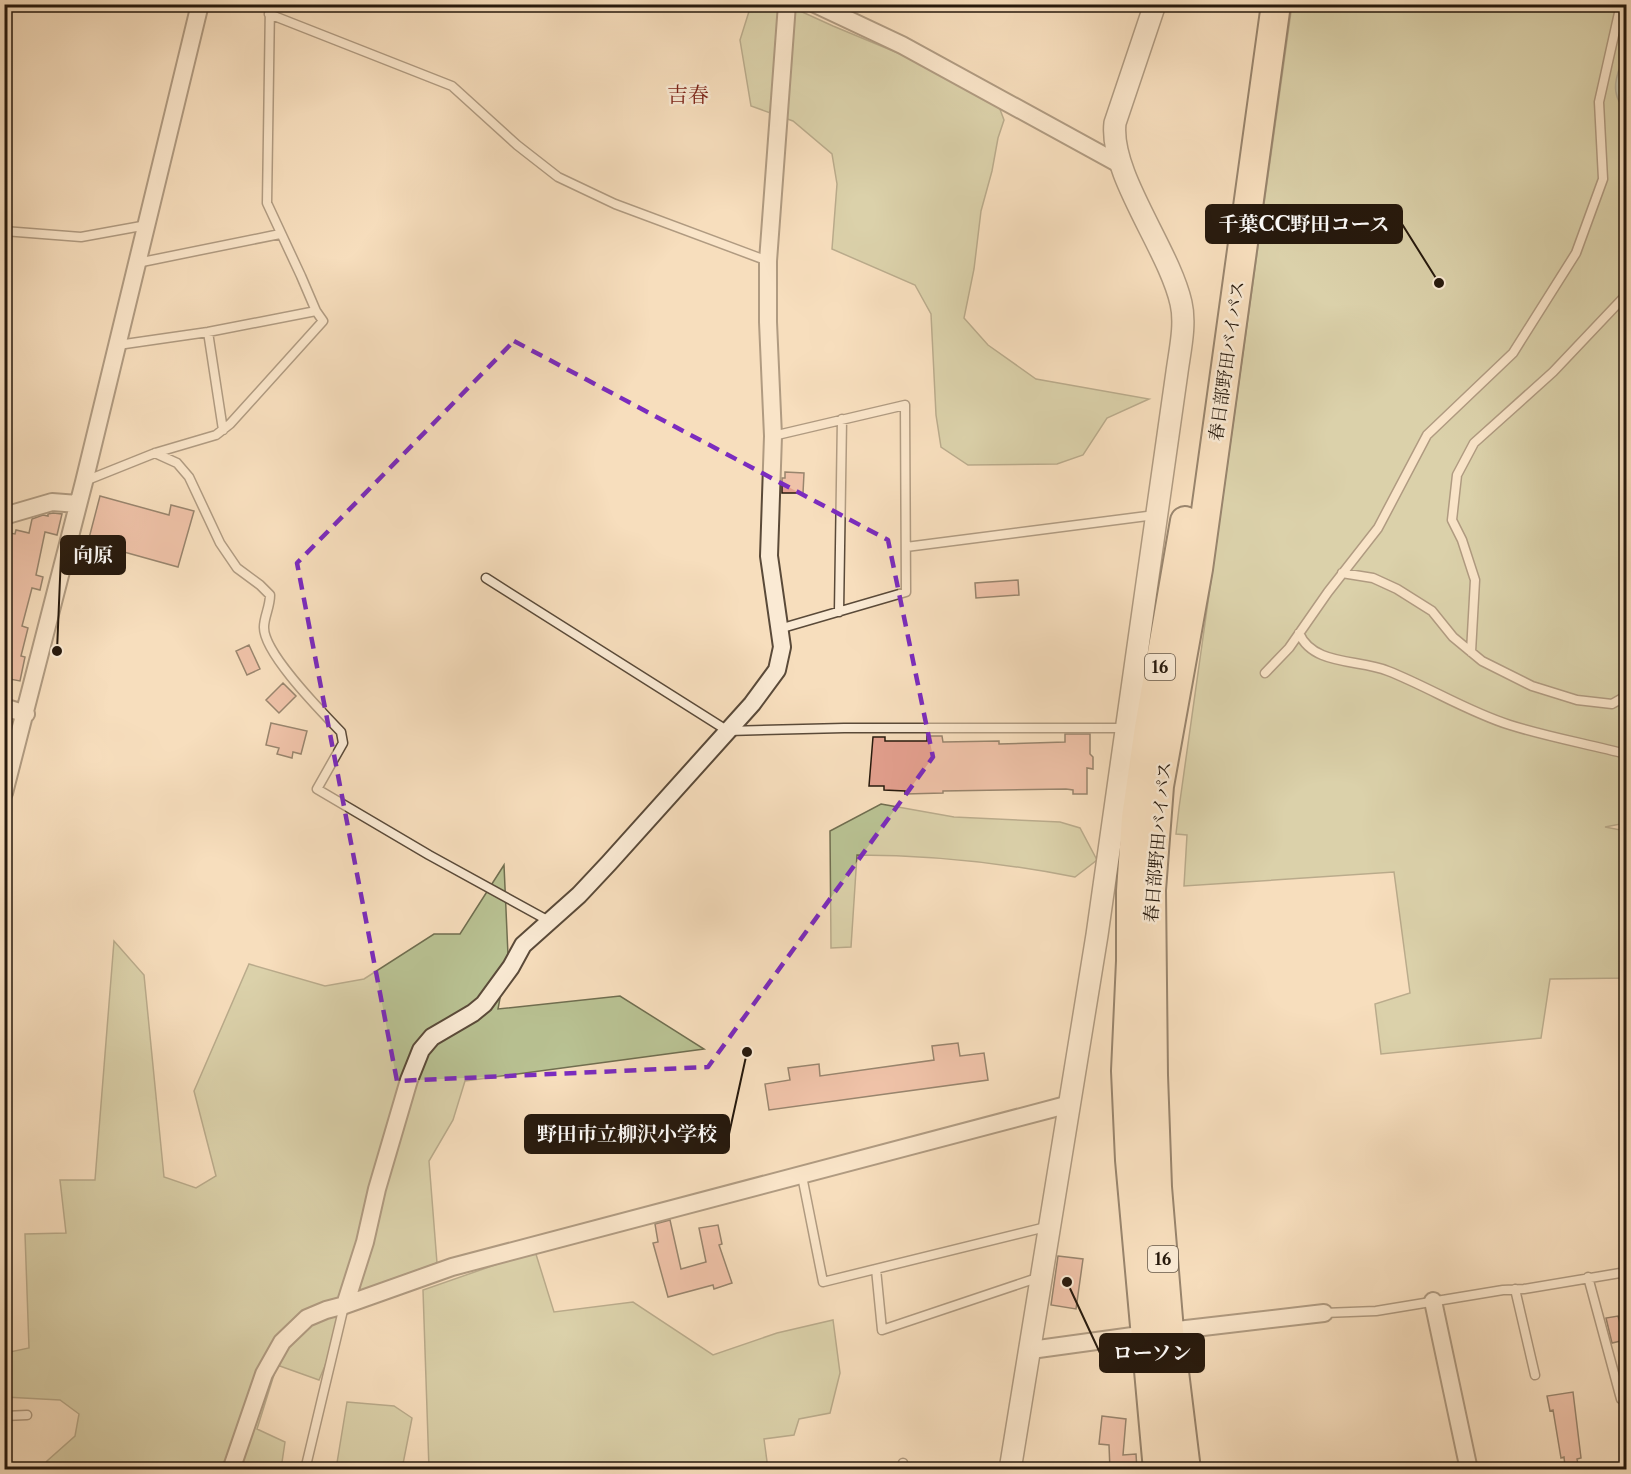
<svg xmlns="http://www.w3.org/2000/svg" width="1631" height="1474" font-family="'Libre Caslon Text','Noto Serif JP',serif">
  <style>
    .green { fill: #b9c293; stroke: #706e50; stroke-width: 1.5 }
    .water { fill: #9dbcb3; stroke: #6d7b71; stroke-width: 1.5 }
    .building { fill: #e4a08f; stroke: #26190d; stroke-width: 1.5 }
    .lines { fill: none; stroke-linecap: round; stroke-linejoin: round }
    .service-casing { stroke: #5a4a39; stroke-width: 11 }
    .minor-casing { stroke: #5a4a39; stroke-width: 20 }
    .tertiary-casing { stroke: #5a4a39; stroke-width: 24 }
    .trunk-casing { stroke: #26190d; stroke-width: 32 }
    .service { stroke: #faead4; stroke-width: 8 }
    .minor { stroke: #faead4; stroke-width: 16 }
    .tertiary { stroke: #faead4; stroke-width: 21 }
    .trunk { stroke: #f7debd; stroke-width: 28 }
    .marked { fill: none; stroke: #7b2cbf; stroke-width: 4.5; stroke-dasharray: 12 8; stroke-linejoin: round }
    .labels { text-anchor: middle; stroke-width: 5; stroke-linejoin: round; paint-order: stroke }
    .shield { fill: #faead4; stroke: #665849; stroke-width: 1.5 }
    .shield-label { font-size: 16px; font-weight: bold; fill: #26190d }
    .street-label { font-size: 18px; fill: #26190d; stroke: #faead4 }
    .quarter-label { font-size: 21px; fill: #7a1f14; stroke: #faead4 }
    .leader { fill: none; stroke: #26190d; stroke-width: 2 }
    .callout-dot { fill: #26190d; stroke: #faead4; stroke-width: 2 }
    .callout { fill: #26190d; stroke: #26190d; stroke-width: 2 }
    .callout-label { font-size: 20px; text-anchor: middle; font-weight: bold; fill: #fff }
  </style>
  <rect width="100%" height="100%" fill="#f7debd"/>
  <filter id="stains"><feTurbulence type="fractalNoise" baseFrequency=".00333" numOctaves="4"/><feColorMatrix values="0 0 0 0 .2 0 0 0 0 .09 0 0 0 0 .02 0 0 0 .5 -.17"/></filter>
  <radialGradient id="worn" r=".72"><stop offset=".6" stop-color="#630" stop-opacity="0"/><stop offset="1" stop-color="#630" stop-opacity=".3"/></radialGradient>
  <path class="green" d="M751 5H787L833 26 910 58 998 104 1004 120 998 138 992 171 981 211 974 269 964 318 988 345 1036 379 1149 399 1107 418 1083 455 1057 464 968 465 941 447 936 415 931 314 915 285 832 249 837 184 832 154 793 121 751 106 740 40Z
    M1292 5H1626V823L1605 827 1626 831V978L1550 979 1541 1038 1381 1054 1375 1004 1410 993 1394 872 1184 886 1187 835 1176 834 1179 808Z
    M881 804 954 817 1060 822 1080 828 1097 860 1075 877C1004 863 930 855 857 855L851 947 831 948 830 831Z
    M504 865 508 955 498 1009 620 996 704 1049 465 1081 453 1120 429 1161 437 1263 356 1292 319 1380 277 1365 257 1429 285 1442 281 1469H42L47 1461 75 1436 79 1414 60 1400 5 1397V1353L29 1348 25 1234 66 1233 60 1180H95L114 941 144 975 164 1177 196 1188 216 1176 194 1091 249 964 325 986 364 979 434 934H460Z
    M535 1251 554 1312 633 1302 713 1355 777 1333 833 1320 840 1373 830 1413 799 1419 794 1435 764 1439 768 1469H429L423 1290Z
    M347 1402 394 1406 412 1418 402 1469H336Z"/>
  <path class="water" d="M1626 51V110C1607 93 1618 71 1626 51Z"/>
  <path class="building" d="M785 472 804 473 803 493H782V478H785Z
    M100 496 169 515 171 505 194 511 178 567 88 542Z
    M53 513 62 514 57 535 45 532 36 575 43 577 40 590 32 588 22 626 28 628 21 656 25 657 20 681 4 678V532L15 534 16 530 29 533 32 519 43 515 48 516V514Z
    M1018 580 1019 595 976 598 975 583Z
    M249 645 260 669 247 675 236 651Z
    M283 683 296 696 279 713 266 700Z
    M271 723 307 731 301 754 293 752 292 758 277 754 279 748 266 745Z
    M1065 734H1090V754L1093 757V769L1087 768V794H1073V790L1066 789 943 791V793L905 794V791L884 790V786H869L873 737H885V741H927V736H942L943 742 999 741V744L1065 742Z
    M958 1043 960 1056 984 1053 988 1080 769 1110 765 1084 790 1080 788 1068 819 1064 820 1076 934 1060 932 1046Z
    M670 1220 681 1269 706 1262 699 1228 718 1225 722 1244 719 1245 732 1283 714 1289 713 1285 668 1297 653 1243 658 1242 655 1224Z
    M1058 1256 1083 1259 1076 1309 1051 1305Z
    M1618 1316 1625 1340 1612 1343 1606 1318Z
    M1573 1392 1581 1458 1577 1459 1578 1464 1565 1466 1564 1457 1561 1458 1553 1410 1550 1411 1547 1396Z
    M1102 1416 1126 1419 1123 1455 1136 1454 1137 1470H1110L1109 1445 1099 1444Z"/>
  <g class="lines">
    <defs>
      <path id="service" d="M269 14 452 86 517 145 558 177 615 204 768 261
        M4 231 81 237 147 225
        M137 263 280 234
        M208 332 223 430
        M118 345 208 332 316 311
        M773 436 905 405 906 592 779 629
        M155 453 177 463 189 477 220 543 237 568 260 585 270 595C270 607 264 617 264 627 263 653 323 713 341 732L343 743 317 789 429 855 549 921
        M85 481 155 453 216 435 230 424 323 321 316 311 301 276 267 203 270 4
        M906 547 1155 515
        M1342 573 1373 578 1397 589 1432 611 1453 637 1482 661 1532 686 1577 700 1612 704 1626 696
        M486 578 728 731 844 728H1125
        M839 612 842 419
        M1299 633C1313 666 1359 659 1388 671 1429 687 1468 712 1510 725 1548 737 1588 744 1626 754
        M1471 652 1475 580 1462 540 1452 520 1457 475 1474 443 1553 372 1626 295
        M1265 673 1289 648 1328 592 1378 528 1427 435 1513 353 1576 253 1603 179 1599 102 1621 4
        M802 1176 823 1282 1050 1226
        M876 1269 882 1330 1040 1277
        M1588 1277 1621 1399
        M1515 1289 1535 1375
        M1324 1313 1376 1311 1503 1290 1524 1289 1626 1272
        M4 1416 27 1415
        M903 1463V1470
        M305 1470 344 1306"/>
      <path id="minor" d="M815 4 902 45 1121 165
        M4 516 52 502 78 504
        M4 707 26 714
        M4 793 84 482 200 4
        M1433 1301 1469 1470
        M345 1305 365 1242 377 1189 409 1080 421 1050 432 1037 473 1013 484 1004 511 967 523 945 579 895 609 863 752 704 777 670 782 647 769 556 773 436 768 322V261L787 4
        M1031 1350 1169 1331 1324 1313
        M231 1470 264 1374 282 1342 307 1318 326 1310 345 1305 452 1267 1070 1104"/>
      <path id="tertiary" d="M1010 1470 1097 935 1177 372C1180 350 1186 324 1181 303 1169 249 1109 174 1115 123L1155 4"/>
      <path id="trunk" d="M1158 1470 1130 1160 1126 1071 1131 961V891L1136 818 1149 728 1185 521
        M1186 1470 1169 1331 1157 1187 1153 1075 1151 890 1159 786 1198 569 1276 4"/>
    </defs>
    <use href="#service" class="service-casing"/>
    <use href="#minor" class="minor-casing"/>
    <use href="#tertiary" class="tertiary-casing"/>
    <use href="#trunk" class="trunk-casing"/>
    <use href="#service" class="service"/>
    <use href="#minor" class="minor"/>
    <use href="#tertiary" class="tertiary"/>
    <use href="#trunk" class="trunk"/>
  </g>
  <path d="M0 0H1631V1474H0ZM514 341 888 540 933 757 708 1067 397 1081 297 563Z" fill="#f7debd" fill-opacity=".55" fill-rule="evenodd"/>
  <path class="marked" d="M514 341 888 540 933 757 708 1067 397 1081 297 563Z"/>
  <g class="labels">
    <g class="shield">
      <rect x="1145" y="654" width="30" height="26" rx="4.5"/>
      <rect x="1148" y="1246" width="30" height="26" rx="4.5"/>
    </g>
    <g class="shield-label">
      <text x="1160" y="673">16</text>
      <text x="1163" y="1265">16</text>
    </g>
    <g class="street-label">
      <text transform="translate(1227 361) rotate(-82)" y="6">春日部野田バイパス</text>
      <text transform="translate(1158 842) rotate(-85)" y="6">春日部野田バイパス</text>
    </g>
    <g class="quarter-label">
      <text x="688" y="102">吉春</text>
    </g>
  </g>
  <path class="leader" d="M1439 283L1402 224M57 651L61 555M747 1052L729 1134M1067 1282L1100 1353"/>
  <g class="callout-dot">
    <circle cx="1439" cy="283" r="6"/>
    <circle cx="57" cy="651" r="6"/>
    <circle cx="747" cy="1052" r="6"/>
    <circle cx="1067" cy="1282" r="6"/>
  </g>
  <g class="callout">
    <rect x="1206" y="205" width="196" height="38" rx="6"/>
    <rect x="61" y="536" width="64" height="38" rx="6"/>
    <rect x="525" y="1115" width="204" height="38" rx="6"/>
    <rect x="1100" y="1334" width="104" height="38" rx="6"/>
  </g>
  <g class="callout-label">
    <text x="1304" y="231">千葉CC野田コース</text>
    <text x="93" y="562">向原</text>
    <text x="627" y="1141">野田市立柳沢小学校</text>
    <text x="1152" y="1360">ローソン</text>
  </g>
  <rect width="1631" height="1474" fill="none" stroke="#f7debd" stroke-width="24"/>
  <rect x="6" y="6" width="1619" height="1462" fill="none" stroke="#26190d" stroke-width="3"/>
  <rect x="12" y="12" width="1607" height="1450" fill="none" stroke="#26190d" stroke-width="1.5"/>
  <rect width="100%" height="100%" filter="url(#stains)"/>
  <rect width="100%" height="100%" fill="url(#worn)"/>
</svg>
